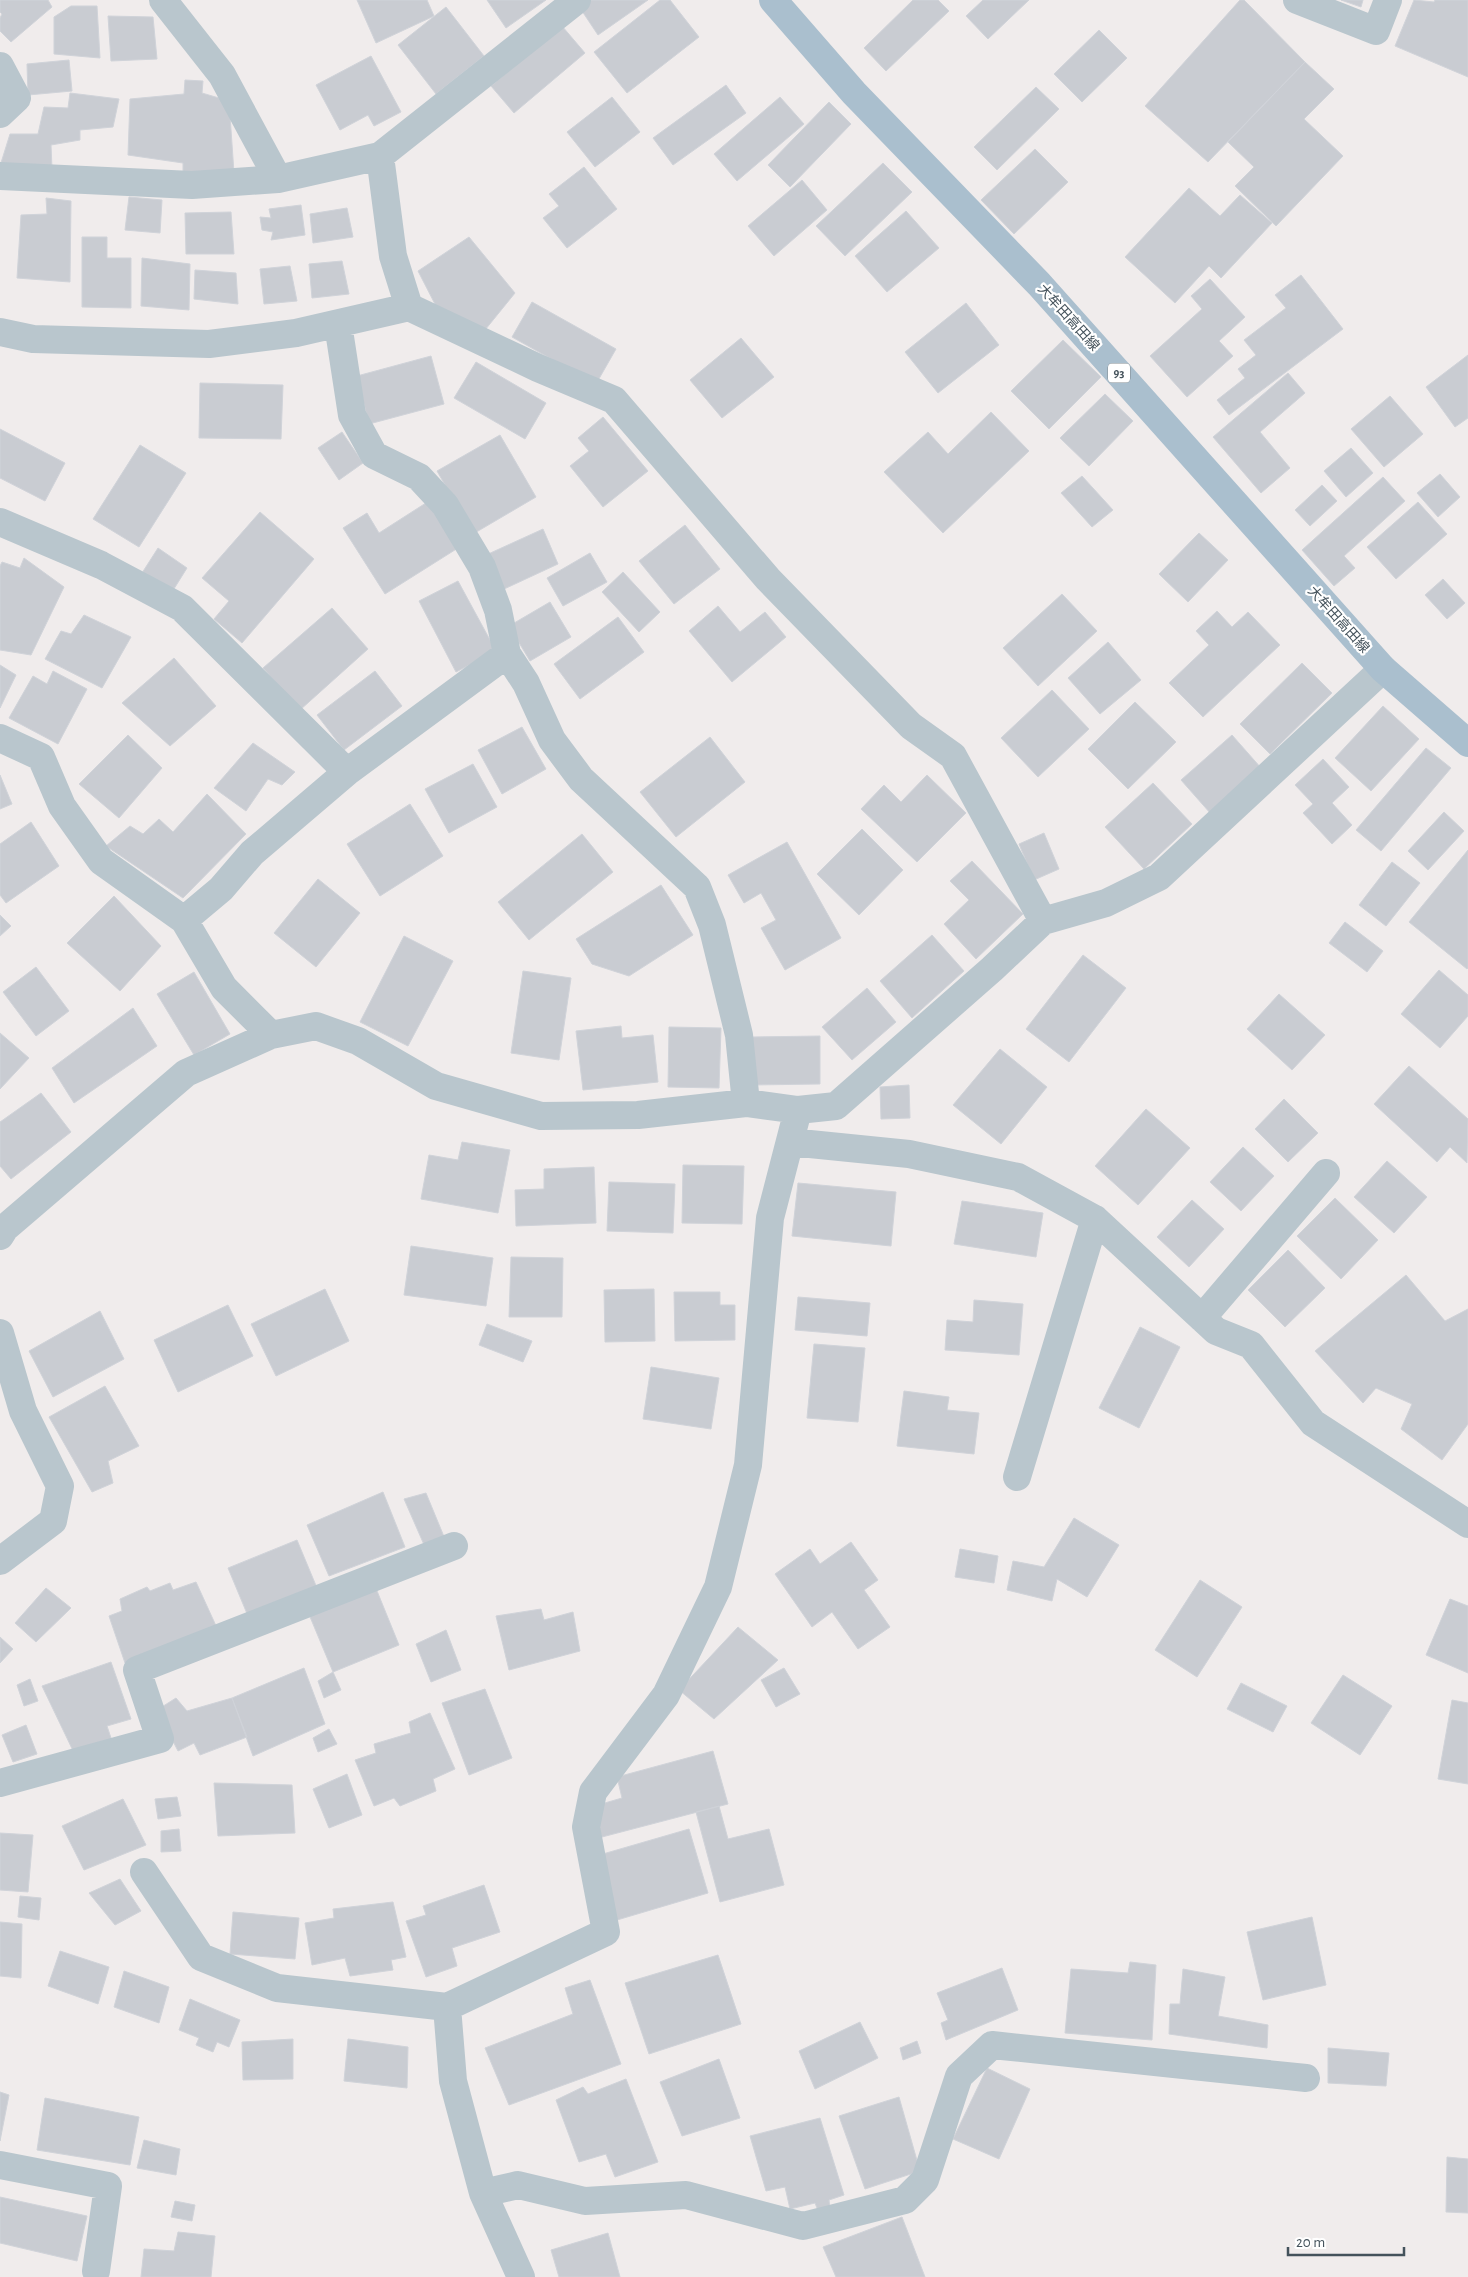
<svg xmlns="http://www.w3.org/2000/svg" width="1468" height="2277" font-family="'Alegreya Sans','Noto Sans JP',sans-serif">
  <style>
    .building { fill: #c9ccd2; stroke: #d0d3d9 }
    .lines { fill: none; stroke-linecap: round; stroke-linejoin: round }
    .street { stroke: #b9c6cd; stroke-width: 28 }
    .primary { stroke: #aabfce; stroke-width: 28 }
    .labels { text-anchor: middle; stroke-width: 4.5; stroke-linejoin: round; paint-order: stroke }
    .shield { fill: #fff; stroke: #7c868c; stroke-width: 1 }
    .shield-label { font-size: 12px; font-weight: bold; fill: #44525b }
    .street-label { font-size: 14px; fill: #44525b; stroke: #fff }
  </style>
  <rect width="100%" height="100%" fill="#f0ecec"/>
  <path class="building" d="M0 0H48L52 7 11 42 0 31V18L2 14 0 12Z
    M357 0H427L434 16 376 43Z
    M487 0H546L506 28Z
    M591 0H648L598 35 580 8Z
    M660 0H670L699 37 627 93 594 52Z
    M913 0H938L949 11 886 71 864 48Z
    M983 0H1029L988 39 966 16Z
    M1240 0H1244L1305 62 1208 162 1145 106Z
    M1341 0H1363L1361 7Z
    M1414 0 1434 2 1435 0H1468V77L1395 46Z
    M71 6H97L100 58 54 54V17Z
    M446 7 484 56 436 94 398 45Z
    M108 16 153 17 157 59 111 61Z
    M562 26 585 53 514 113 491 86Z
    M1099 30 1127 58 1082 102 1054 74Z
    M371 56 401 112 374 126 368 115 340 130 316 85Z
    M69 60 72 91 28 95 27 64Z
    M1305 62 1334 89 1304 119 1343 156 1276 226 1235 186 1254 167 1228 142Z
    M185 80 203 81 202 93 229 101 234 173H183V163L128 155 130 99 184 94Z
    M726 85 746 113 673 165 653 138Z
    M1036 87 1059 109 997 170 974 147Z
    M70 93 119 99 113 127 80 130V140L51 145 52 169 0 166 10 134H38L44 107 68 108Z
    M612 97 640 132 595 167 567 132Z
    M780 97 804 124 737 181 714 154Z
    M829 102 851 124 790 187 768 165Z
    M1035 149 1068 182 1014 234 981 200Z
    M883 163 912 192 845 256 816 226Z
    M584 167 617 209 567 248 543 218 559 206 549 194Z
    M802 180 827 210 774 256 748 226Z
    M1189 188 1220 216 1240 195 1272 223 1221 278 1209 266 1175 303 1125 257Z
    M129 197 162 200 160 233 125 230Z
    M46 198 71 201 70 282 17 278 21 215 47 214Z
    M301 205 305 235 271 240 273 232 262 230 260 217 271 218 269 209Z
    M347 208 353 237 313 243 310 214Z
    M906 211 939 248 887 292 855 256Z
    M231 212 234 254H186L185 213Z
    M82 237H107V258H131V308L82 307Z
    M469 237 515 293 485 330 437 308 418 271Z
    M142 258 190 264 189 310 141 306Z
    M342 261 349 294 312 298 309 264Z
    M290 266 297 301 264 304 260 269Z
    M195 270 236 273 238 304 194 299Z
    M1301 275 1343 329 1229 415 1217 400 1245 378 1238 369 1256 355 1244 340 1286 308 1275 295Z
    M1210 279 1245 317 1219 341 1233 356 1187 397 1150 356 1202 309 1191 296Z
    M532 302 616 349 596 384 512 337Z
    M966 303 999 345 938 393 905 352Z
    M741 338 774 377 722 418 690 380Z
    M1063 340 1101 377 1049 429 1011 391Z
    M1468 355V418L1455 427 1426 387Z
    M431 356 444 404 369 424 357 376Z
    M476 362 546 403 525 439 454 398Z
    M1288 373 1305 393 1260 432 1290 468 1261 493 1213 437Z
    M200 383 283 385 281 439 199 438Z
    M1105 394 1133 421 1089 466 1060 438Z
    M1390 396 1423 434 1384 467 1351 429Z
    M991 412 1029 451 943 533 884 472 928 432 948 454Z
    M603 417 648 471 603 507 570 466 589 451 578 438Z
    M0 429 65 463 45 501 0 478Z
    M342 432 363 463 339 480 318 448Z
    M500 435 536 497 473 534 437 471Z
    M140 445 186 473 139 547 93 519Z
    M1351 448 1373 473 1346 497 1324 471Z
    M1440 474 1460 497 1438 517 1417 493Z
    M1082 476 1113 510 1092 527 1061 493Z
    M1383 477 1405 501 1344 556 1355 568 1334 586 1302 550Z
    M1322 485 1337 501 1310 526 1295 510Z
    M429 501 458 548 385 594 343 528 367 513 379 533Z
    M1418 502 1447 534 1396 579 1367 547Z
    M260 512 314 559 242 643 214 619 229 601 202 578Z
    M685 525 720 569 674 604 639 561Z
    M543 529 558 564 502 590 486 555Z
    M1199 533 1228 560 1188 602 1159 574Z
    M158 548 187 568 172 592 142 573Z
    M590 553 607 582 563 606 547 578Z
    M24 558 64 587 31 655 0 650V566L2 562 20 568Z
    M623 572 660 612 639 632 602 592Z
    M1443 579 1465 603 1447 619 1425 595Z
    M458 581 496 651 456 672 419 601Z
    M1062 594 1097 631 1038 686 1003 648Z
    M550 602 571 637 530 661 509 626Z
    M718 606 740 632 765 612 786 637 732 682 689 631Z
    M332 608 368 649 300 710 263 668Z
    M1217 611 1232 627 1248 612 1280 645 1203 717 1169 683 1209 645 1196 631Z
    M84 615 131 637 102 688 45 659 61 631 71 634Z
    M618 617 644 652 580 699 554 664Z
    M1108 642 1141 680 1100 714 1068 678Z
    M174 658 216 706 170 746 122 703Z
    M1302 663 1332 693 1270 754 1240 724Z
    M0 665 16 675 0 708Z
    M53 671 87 689 58 744 9 718 33 676 47 684Z
    M375 671 402 706 344 750 317 715Z
    M1052 690 1089 729 1038 777 1001 738Z
    M1135 702 1176 742 1128 789 1088 749Z
    M1383 706 1419 739 1371 791 1335 758Z
    M522 727 546 769 502 794 478 750Z
    M128 735 162 768 119 818 79 784Z
    M1232 735 1262 769 1211 814 1181 780Z
    M710 737 745 782 676 837 640 792Z
    M253 743 295 772 282 785 268 779 246 811 214 788Z
    M1426 748 1451 768 1381 851 1356 830Z
    M1323 759 1349 787 1332 803 1352 825 1332 844 1303 813 1313 804 1295 785Z
    M473 764 497 807 449 833 425 789Z
    M0 775 12 804 0 809Z
    M927 775 966 813 917 862 861 809 884 785 901 802Z
    M1153 783 1192 824 1144 869 1105 827Z
    M207 794 246 834 183 898 106 846 130 826 143 834 159 819 173 832Z
    M410 804 443 856 380 896 347 844Z
    M1444 812 1464 831 1428 870 1408 851Z
    M31 822 59 866 6 903 0 895V844Z
    M862 829 903 870 859 915 817 874Z
    M1044 833 1059 869 1034 880 1019 844Z
    M582 834 613 872 529 940 498 902Z
    M787 842 841 938 785 970 761 928 776 920 761 893 744 903 728 875Z
    M1468 850V968L1467 969 1409 922Z
    M972 861 1023 914 976 959 944 924 969 900 950 881Z
    M1392 862 1420 883 1386 926 1359 905Z
    M318 879 360 913 316 967 274 933Z
    M661 885 693 935 629 976 592 964 576 939Z
    M114 896 161 946 120 991 67 943Z
    M0 915 11 926 0 936Z
    M1345 922 1383 951 1367 972 1329 943Z
    M932 935 964 971 912 1018 880 981Z
    M404 936 453 961 408 1046 360 1022Z
    M1083 955 1126 988 1069 1062 1026 1029Z
    M36 967 69 1011 36 1036 3 992Z
    M1439 970 1468 995V1016L1440 1048 1401 1014Z
    M523 971 571 978 559 1060 511 1053Z
    M194 972 230 1034 194 1055 157 994Z
    M867 988 896 1022 852 1060 822 1027Z
    M1279 994 1325 1035 1292 1070 1247 1029Z
    M133 1008 157 1046 74 1103 52 1068Z
    M621 1026 622 1038 653 1035 658 1082 583 1090 576 1031Z
    M669 1027 721 1028 719 1088 668 1087Z
    M0 1033 29 1058 0 1089Z
    M820 1036V1084L752 1085V1037Z
    M1000 1049 1047 1087 1001 1144 953 1105Z
    M1409 1066 1468 1119 1467 1163 1450 1147 1437 1162 1374 1104Z
    M909 1085 910 1118 881 1119 880 1087Z
    M41 1093 71 1132 11 1179 0 1166V1122Z
    M1284 1099 1318 1133 1288 1162 1255 1129Z
    M1146 1109 1190 1148 1138 1205 1095 1166Z
    M462 1142 510 1150 498 1213 421 1199 429 1155 458 1160Z
    M1243 1147 1274 1176 1241 1211 1210 1182Z
    M1387 1161 1427 1197 1394 1233 1354 1197Z
    M683 1165 744 1166 742 1224 682 1223Z
    M594 1167 596 1223 516 1226 515 1190 544 1189V1169Z
    M609 1182 675 1184 673 1233 607 1231Z
    M798 1183 896 1192 891 1246 792 1236Z
    M1335 1198 1378 1240 1341 1279 1297 1236Z
    M1192 1200 1224 1229 1189 1267 1157 1237Z
    M962 1201 1043 1213 1036 1257 954 1244Z
    M411 1246 493 1258 486 1306 404 1295Z
    M1288 1250 1325 1288 1285 1327 1248 1290Z
    M511 1257 563 1258 562 1317H509Z
    M1406 1275 1445 1321 1468 1309V1424L1442 1460 1401 1429 1412 1404 1376 1388 1363 1403 1315 1351Z
    M325 1289 349 1341 276 1376 251 1324Z
    M654 1289 655 1341 605 1342 604 1290Z
    M674 1292H720V1305H735V1340L675 1341Z
    M798 1297 870 1303 867 1336 795 1330Z
    M974 1300 1023 1304 1019 1355 945 1350 947 1320 973 1322Z
    M228 1305 253 1356 178 1392 154 1340Z
    M100 1311 124 1359 53 1397 29 1351Z
    M487 1324 532 1341 523 1362 479 1345Z
    M1140 1327 1180 1347 1139 1428 1099 1408Z
    M814 1344 865 1348 858 1422 807 1418Z
    M651 1367 719 1378 711 1429 643 1419Z
    M105 1386 139 1446 108 1461 113 1483 92 1492 49 1417Z
    M904 1391 949 1397 947 1410 979 1413 974 1454 897 1446Z
    M383 1492 405 1547 329 1576 307 1525Z
    M426 1493 445 1539 425 1547 404 1499Z
    M1074 1518 1119 1545 1087 1597 1057 1579 1052 1601 1007 1590 1013 1561 1044 1567Z
    M297 1540 317 1588 248 1616 228 1568Z
    M851 1542 878 1580 864 1590 890 1627 858 1649 832 1612 812 1627 775 1574 810 1549 820 1564Z
    M960 1549 998 1556 994 1583 955 1577Z
    M1200 1580 1242 1607 1197 1677 1155 1650Z
    M196 1582 217 1628 125 1663 109 1616 122 1611 120 1599 147 1587 150 1591 170 1583 173 1590Z
    M375 1586 399 1645 333 1672 308 1612Z
    M46 1588 71 1608 36 1642 15 1623Z
    M1450 1599 1468 1606V1673L1426 1655Z
    M541 1609 544 1620 573 1612 580 1651 509 1670 496 1616Z
    M738 1627 778 1660 714 1719 679 1690Z
    M446 1630 461 1670 431 1682 416 1644Z
    M0 1637 13 1649 0 1663Z
    M111 1662 131 1719 107 1726 114 1747 76 1757 42 1686Z
    M304 1668 325 1724 253 1756 232 1698Z
    M784 1668 800 1694 776 1707 761 1680Z
    M333 1672 341 1690 324 1698 318 1681Z
    M1343 1675 1392 1706 1360 1755 1311 1723Z
    M30 1679 38 1701 24 1706 17 1685Z
    M1241 1683 1287 1706 1273 1732 1227 1709Z
    M485 1689 512 1758 469 1775 442 1703Z
    M176 1698 187 1711 232 1698 247 1737 200 1755 194 1743 178 1751 157 1710Z
    M1452 1700 1468 1703V1784L1438 1779Z
    M430 1713 455 1769 433 1779 436 1791 400 1806 394 1798 374 1806 355 1760 376 1753 374 1744 411 1733 409 1722Z
    M26 1725 37 1754 13 1762 2 1735Z
    M329 1729 337 1744 318 1752 313 1738Z
    M713 1751 728 1804 602 1837 591 1807 622 1798 617 1777Z
    M347 1774 362 1815 329 1828 313 1789Z
    M214 1783 292 1785 295 1833 218 1836Z
    M177 1797 181 1816 158 1819 155 1799Z
    M123 1799 146 1845 84 1870 62 1826Z
    M719 1806 728 1839 769 1829 784 1885 720 1902 696 1812Z
    M179 1829 181 1851 161 1852V1831Z
    M689 1829 708 1893 617 1920 596 1856Z
    M0 1833 33 1835 28 1892 0 1890Z
    M120 1879 141 1911 115 1925 89 1893Z
    M484 1885 500 1932 452 1948 457 1966 426 1977 406 1921 426 1915 423 1906Z
    M20 1896 41 1898 39 1920 18 1917Z
    M393 1902 406 1957 391 1960 393 1970 350 1976 345 1958 312 1965 305 1923 334 1918 333 1909Z
    M233 1912 299 1918 295 1959 230 1954Z
    M1312 1917 1326 1985 1263 2000 1247 1932Z
    M0 1922 22 1924 21 1978 0 1976Z
    M60 1951 109 1967 98 2004 48 1986Z
    M718 1955 741 2024 649 2054 625 1983Z
    M1130 1962 1156 1965 1152 2040 1065 2033 1071 1969 1128 1973Z
    M1002 1968 1018 2010 946 2040 941 2023 948 2020 937 1993Z
    M1183 1969 1225 1977 1218 2016 1268 2025 1267 2048 1169 2034 1170 2004H1180Z
    M124 1971 169 1987 159 2023 114 2007Z
    M590 1980 621 2064 509 2105 485 2048 573 2014 565 1988Z
    M190 1999 240 2020 229 2047 217 2042 213 2052 196 2045 199 2038 179 2030Z
    M860 2022 878 2058 815 2089 799 2051Z
    M293 2039V2079L243 2080 242 2042Z
    M348 2039 408 2047 407 2088 344 2081Z
    M917 2041 921 2053 903 2060 900 2048Z
    M1328 2048 1389 2053 1386 2086 1328 2083Z
    M719 2059 740 2118 682 2136 660 2082Z
    M987 2068 1030 2089 999 2159 953 2139Z
    M626 2079 658 2162 615 2177 606 2154 579 2162 556 2100 583 2087 588 2094Z
    M0 2092 9 2095 0 2141Z
    M899 2097 920 2171 865 2189 839 2116Z
    M45 2098 139 2117 130 2165 37 2150Z
    M820 2118 844 2195 829 2200 830 2209 819 2213 815 2203 790 2209 785 2187 766 2191 750 2136Z
    M144 2140 180 2149 176 2175 137 2168Z
    M1447 2157 1468 2159V2213L1446 2212Z
    M0 2197 87 2216 77 2261 0 2243Z
    M175 2201 195 2205 192 2221 171 2217Z
    M902 2217 925 2277H836L823 2247Z
    M178 2232 215 2236 211 2277H141L144 2249 174 2251Z
    M608 2233 620 2277H559L551 2250Z"/>
  <g class="lines">
    <path class="street" d="M163 0 222 75 278 179 380 156 393 256 409 307
      M1297 0 1376 31 1388 0
      M0 66 17 98 0 114
      M380 156 577 0
      M0 176 192 185 278 179
      M338 324 352 415 374 455 419 477 445 505 482 567 498 610 507 654
      M0 332 33 339 209 344 296 333 409 307 538 368 614 400 768 579 911 726 953 756 1043 921
      M0 522 101 565 182 608 347 772 252 853 221 889 184 920
      M0 738 41 757 62 806 101 861 184 920 224 988 271 1035
      M347 772 507 654 526 683 552 740 581 779 697 887 712 925 739 1035 746 1103
      M790 1142 909 1154 1018 1177 1095 1219 1216 1331 1251 1345 1313 1423 1468 1524
      M0 1236 5 1228 186 1073 271 1035 316 1026 358 1041 436 1086 541 1116 638 1115 746 1103 798 1110 836 1106 992 969 1043 921 1106 903 1159 877 1383 669
      M1202 1318 1326 1173
      M0 1333 23 1411 60 1486 53 1521 0 1561
      M1017 1477 1095 1219
      M0 1783 160 1739 137 1670 454 1546
      M144 1872 201 1957 277 1988 447 2007 606 1932 586 1827 593 1792 666 1695 718 1587 748 1465 770 1218 798 1110
      M447 2007 453 2081 483 2193 521 2277
      M0 2165 108 2186 96 2271
      M483 2193 518 2185 585 2201 686 2195 803 2226 905 2200 925 2180 959 2076 992 2045 1306 2078"/>
    <path class="primary" d="M773 0 854 93 1039 284 1383 669 1468 743"/>
  </g>
  <g class="labels">
    <rect class="shield" x="1108" y="363.5" width="22" height="19" rx="4"/>
    <g class="shield-label">
      <text x="1119" y="377">93</text>
    </g>
    <g class="street-label">
      <text transform="translate(1069 317) rotate(48)" y="5">大牟田高田線</text>
      <text transform="translate(1339 619) rotate(48)" y="5">大牟田高田線</text>
    </g>
  </g>
  <path d="M1288 2247v8h116v-8" fill="none" stroke="#44525b" stroke-width="2.5"/>
  <text x="1296" y="2247" font-size="15" fill="#44525b" stroke="#ffffff" stroke-width="4" paint-order="stroke">20 m</text>
</svg>
